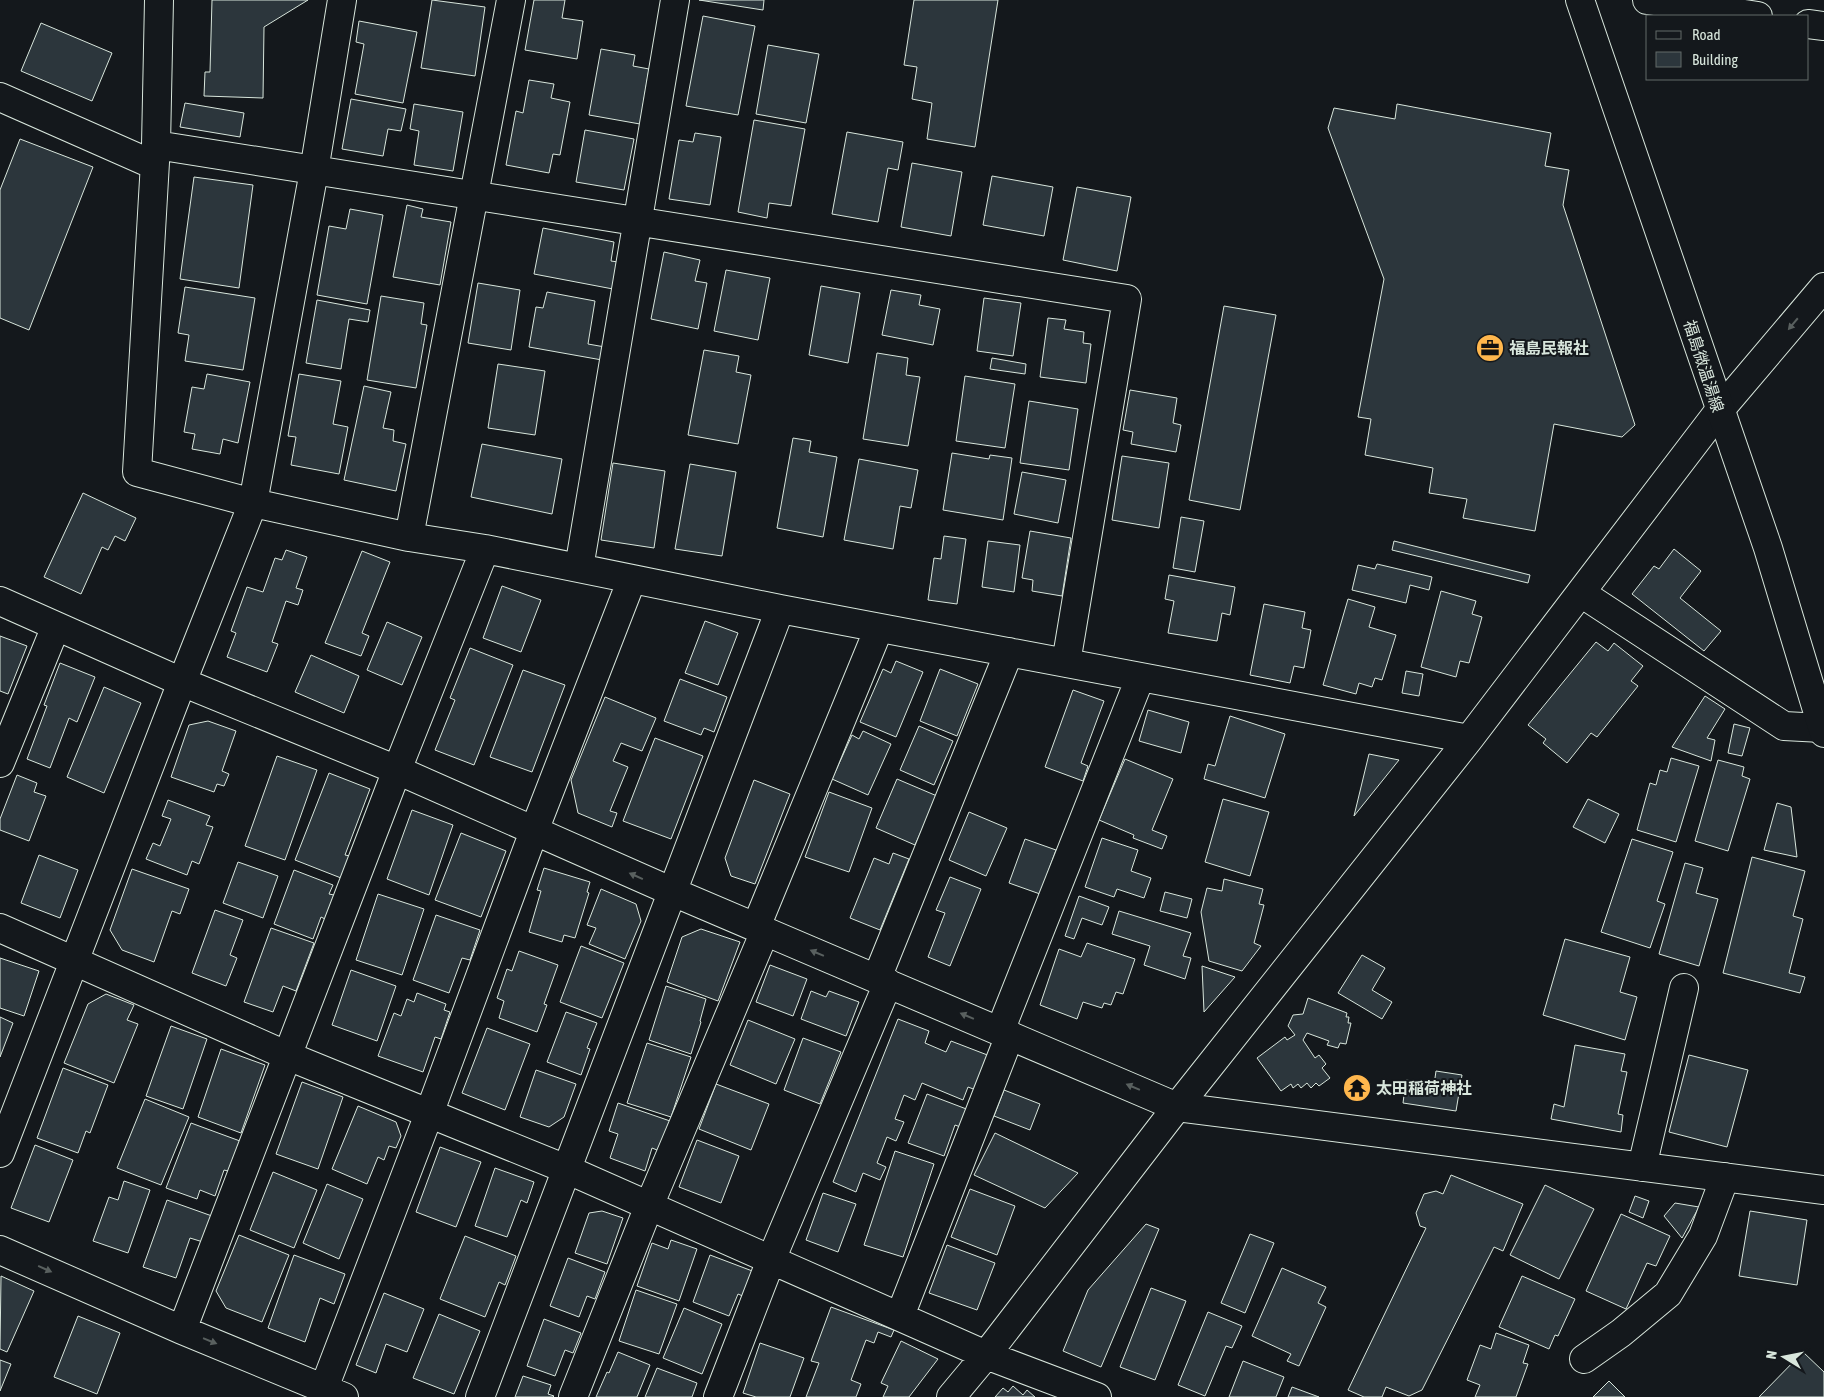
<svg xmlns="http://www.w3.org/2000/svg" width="1824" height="1397" font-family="'Asap Condensed','Noto Sans JP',sans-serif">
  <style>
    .building { fill: #2c363c; stroke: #d8e6dc }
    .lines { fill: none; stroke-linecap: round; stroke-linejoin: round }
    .street-casing { stroke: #d8e6dc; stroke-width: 30 }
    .secondary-casing { stroke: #d8e6dc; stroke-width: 30 }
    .street { stroke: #14181c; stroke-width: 28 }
    .secondary { stroke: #14181c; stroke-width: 28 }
    .oneway { fill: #59605f }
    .labels { text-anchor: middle; stroke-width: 4; stroke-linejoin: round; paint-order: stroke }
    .poi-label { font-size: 16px; font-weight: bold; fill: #d8e6dc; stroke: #14181c; text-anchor: start }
    .street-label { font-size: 16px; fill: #d8e6dc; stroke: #14181c }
  </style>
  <rect width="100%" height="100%" fill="#14181c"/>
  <path class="building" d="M212 0H308L264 27 263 98 204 96 205 72H210Z
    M432 0 485 7 475 76 421 68Z
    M534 0H565L562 18 583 21 577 59 525 50Z
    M699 0H764L763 10Z
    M914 0H998L975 147 927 139 932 103 912 99 917 67 904 65Z
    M703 16 755 26 738 115 686 106Z
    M359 21 417 32 403 103 355 94 364 44 356 42Z
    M41 23 112 53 92 101 21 71Z
    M768 45 819 54 806 123 756 114Z
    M601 49 635 55 633 66 649 69 640 124 589 115Z
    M529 80 554 84 551 98 570 102 560 155 553 154 549 173 506 165 516 111 523 113Z
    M351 99 406 109 401 131 388 129 383 156 342 149Z
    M185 103 244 113 240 137 180 127Z
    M414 104 463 112 453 171 414 165 419 131 410 129Z
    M1397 104 1551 133 1545 166 1569 170 1563 205 1635 425 1622 437 1554 424 1535 531 1463 518 1467 499 1429 493 1433 468 1365 455 1371 419 1358 417 1384 279 1328 128 1334 108 1395 119Z
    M754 120 805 129 791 206 769 203 767 218 738 212Z
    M585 130 634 139 624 190 576 182Z
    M847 132 903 142 898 170 888 168 878 222 832 214Z
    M695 133 721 137 710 205 669 199 679 140 693 142Z
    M20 139 93 167 29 330 0 318V190Z
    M912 163 962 172 951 236 901 227Z
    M992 176 1053 187 1044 236 983 225Z
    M194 177 253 185 239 288 180 279Z
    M1077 187 1131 197 1117 271 1063 260Z
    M407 205 423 209 421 217 451 222 440 285 393 277Z
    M350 209 383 215 367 304 317 295 329 226 346 229Z
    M543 228 614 242 611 261 618 262 613 289 534 274Z
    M664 252 700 260 695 281 707 283 698 329 651 319Z
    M726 270 770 278 758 340 714 331Z
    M478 283 520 290 511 350 468 343Z
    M821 286 860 293 848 363 809 355Z
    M185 287 255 298 243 370 185 361 189 335 178 333Z
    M891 290 921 295 919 305 940 309 933 345 882 335Z
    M547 292 595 301 588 344 605 347 602 360 529 347 536 307 543 308Z
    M381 296 424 303 421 324 427 325 416 388 367 380Z
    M984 298 1021 303 1013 356 977 351Z
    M317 300 370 310 368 322 349 319 341 369 306 363Z
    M1224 306 1276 315 1240 510 1189 500Z
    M1048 318 1066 320 1064 329 1084 332 1083 343 1091 344 1086 383 1040 377Z
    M704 350 739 356 736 372 751 375 738 444 688 435Z
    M877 353 908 358 906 375 920 377 908 446 863 439Z
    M992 358 1026 364 1025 374 990 369Z
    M498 364 545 371 535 435 488 428Z
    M207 374 250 382 238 443 223 439 220 454 192 449 195 434 184 432 192 387 204 389Z
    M299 374 341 381 333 424 348 427 339 474 291 465 296 437 288 436Z
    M965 376 1015 384 1005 448 956 441Z
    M364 386 391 392 383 428 394 430 393 441 406 444 396 491 344 480Z
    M1130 390 1177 398 1173 423 1181 425 1176 452 1131 444 1133 432 1123 430Z
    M1029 401 1078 409 1069 470 1020 463Z
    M793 438 811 441 809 452 837 457 823 537 777 528Z
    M482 444 562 459 552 514 471 497Z
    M952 453 989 459 990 455 1012 458 1003 520 943 510Z
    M1122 456 1169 463 1159 528 1112 520Z
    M859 459 918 470 911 508 900 506 893 549 844 540Z
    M613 463 665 471 654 548 601 540Z
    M690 464 736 472 722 556 675 549Z
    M1022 472 1066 480 1058 523 1014 514Z
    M83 493 136 518 125 541 115 536 108 550 102 547 81 594 44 577Z
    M1181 517 1204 521 1195 572 1173 568Z
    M1030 531 1071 538 1062 596 1032 591 1033 580 1022 578Z
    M944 536 966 539 957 604 928 600 934 558 941 559Z
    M988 541 1020 545 1014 592 982 587Z
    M1394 541 1530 575 1528 583 1392 550Z
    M1674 549 1701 571 1680 598 1721 631 1704 651 1632 594 1654 566 1659 569Z
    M286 550 307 557 296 588 303 590 298 605 286 601 272 642 278 644 267 672 227 657 236 633 231 631 247 587 263 592 275 558 282 560Z
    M362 551 390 562 362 633 369 636 361 656 325 643Z
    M1377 564 1432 577 1429 590 1410 585 1406 603 1352 590 1358 565 1375 569Z
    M1169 575 1235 587 1230 615 1222 613 1217 641 1168 633 1174 601 1165 599Z
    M502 586 541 600 521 652 483 638Z
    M1441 591 1476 601 1472 614 1482 617 1469 663 1460 661 1456 677 1421 667Z
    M1348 599 1375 607 1369 627 1396 635 1382 680 1375 678 1372 687 1359 683 1356 694 1323 685Z
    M1264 604 1305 612 1302 628 1311 630 1304 668 1294 666 1290 683 1250 675Z
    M705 621 738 633 718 685 685 673Z
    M387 622 422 637 402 685 367 670Z
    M0 636 27 646 8 694 0 691Z
    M1596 642 1608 651 1614 643 1643 666 1631 681 1638 686 1597 737 1591 733 1567 763 1543 743 1546 739 1528 725Z
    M470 648 513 665 474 765 435 750 455 700 450 698Z
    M311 655 359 676 344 713 295 692Z
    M896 661 923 672 896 737 860 722 883 669 891 673Z
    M60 663 95 677 77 722 69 718 50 768 27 759 47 706 44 705Z
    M940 669 978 684 957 736 920 721Z
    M523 670 565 685 532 772 490 757Z
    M1406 671 1423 674 1419 696 1402 693Z
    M680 679 727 697 714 732 704 728 701 735 664 721Z
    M104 687 141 703 104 793 67 777Z
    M1073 690 1104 701 1081 763 1088 766 1083 781 1045 767Z
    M1705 696 1725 709 1707 738 1715 740 1711 761 1672 747Z
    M605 697 656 718 642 751 621 743 613 761 628 767 610 811 617 813 612 827 578 813 571 780Z
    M1148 710 1189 722 1181 753 1139 741Z
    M1230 716 1285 734 1265 798 1204 779 1208 764 1215 766Z
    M208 721 236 731 222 771 229 774 224 786 217 784 214 792 171 777 189 725Z
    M1734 724 1750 728 1742 756 1728 753Z
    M919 726 953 741 934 785 900 770Z
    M863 731 891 744 868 795 832 779 852 735 859 739Z
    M655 738 703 756 671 839 623 821Z
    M1369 754 1399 760 1354 816Z
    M277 756 317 770 285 860 245 846Z
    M1671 758 1699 766 1676 842 1637 830 1650 783 1656 785 1660 770 1667 772Z
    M1125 759 1173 779 1152 830 1167 836 1162 849 1133 838 1134 835 1099 820Z
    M1718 760 1744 767 1742 776 1750 779 1728 851 1695 841Z
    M329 773 370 789 345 855 350 856 341 878 295 860Z
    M17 775 37 783 34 792 46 796 29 841 0 830V819Z
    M897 779 937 796 915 845 876 828Z
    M754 780 790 794 755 884 731 876 725 858Z
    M829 792 872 808 849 872 805 857Z
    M1223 799 1269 812 1250 876 1205 862Z
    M1588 799 1619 814 1605 843 1573 827Z
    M168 800 210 816 206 825 213 827 199 864 192 861 187 875 146 859 153 843 160 846 171 819 162 816Z
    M1777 803 1791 807 1797 857 1764 850Z
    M412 810 453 825 429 895 387 879Z
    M969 812 1007 828 986 876 949 860Z
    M461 833 506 851 481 917 435 900Z
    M1102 838 1138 850 1131 871 1151 878 1144 898 1117 889 1114 897 1085 887Z
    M1025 839 1056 850 1040 894 1009 883Z
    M1632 839 1673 852 1657 901 1665 904 1650 948 1601 932Z
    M893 853 909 859 880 930 850 918 874 858 889 864Z
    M39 855 78 870 60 918 21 903Z
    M1752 857 1805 871 1793 916 1803 919 1789 973 1805 977 1800 993 1723 973Z
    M238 862 278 876 263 918 223 903Z
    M1685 863 1703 868 1696 893 1718 899 1699 966 1659 954Z
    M544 868 590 882 587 892 589 893 575 938 564 935 562 942 529 932 541 891 537 890Z
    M132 869 189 889 180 914 172 911 154 962 122 950 110 930Z
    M294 870 333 885 329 894 334 895 325 919 321 917 313 939 274 924Z
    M950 877 981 889 950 966 928 957 945 913 936 910Z
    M1224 879 1263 889 1259 904 1264 905 1254 943 1261 946 1242 971 1209 961 1201 912 1207 888 1222 891Z
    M601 889 636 904 641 921 625 959 589 944 596 928 587 925Z
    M1165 892 1192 899 1187 918 1160 911Z
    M378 894 424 909 402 975 356 960Z
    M1079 896 1109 907 1102 925 1082 918 1074 939 1065 936Z
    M215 910 243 920 230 955 237 958 226 986 192 973Z
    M1119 911 1191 933 1183 956 1191 958 1185 979 1144 965 1150 946 1112 934Z
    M436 915 480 930 470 960 462 958 449 993 413 980Z
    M271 928 314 943 296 991 283 986 273 1012 244 1002Z
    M701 929 740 942 718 1001 667 982 682 937Z
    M1565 939 1630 957 1620 992 1637 997 1625 1040 1543 1015Z
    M1087 943 1135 959 1123 994 1116 992 1111 1005 1104 1003 1102 1008 1083 1002 1077 1019 1040 1005 1059 949 1081 957Z
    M581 946 624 963 602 1018 560 1002Z
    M519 951 558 965 544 1004 547 1005 537 1032 499 1018 504 1001 497 998 507 969 512 971Z
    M1362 955 1385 968 1372 990 1392 1002 1382 1019 1338 993Z
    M0 958 39 971 24 1016 0 1008Z
    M770 965 807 979 793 1016 756 1002Z
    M1202 966 1235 977 1204 1012Z
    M351 970 396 986 377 1041 332 1025Z
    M666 986 706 999 700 1021 701 1022 691 1054 649 1040Z
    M811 991 826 997 829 991 859 1002 846 1036 801 1019Z
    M417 993 446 1004 444 1010 450 1012 441 1039 435 1037 423 1072 378 1056 394 1013 401 1016 407 999 414 1002Z
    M106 994 134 1005 127 1020 138 1024 114 1083 64 1063 88 1004Z
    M1308 998 1347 1013 1346 1017H1349L1348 1023H1351L1346 1044 1340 1043 1338 1048 1327 1045 1329 1041 1307 1033 1303 1040 1315 1058 1319 1055 1326 1064 1322 1068 1330 1078 1319 1086 1316 1083 1311 1088 1307 1083 1301 1088 1298 1084 1293 1088 1291 1084 1281 1091 1257 1058 1285 1037 1287 1040 1295 1035 1288 1026 1293 1015 1303 1014Z
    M566 1012 597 1023 587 1048 590 1049 581 1075 547 1062Z
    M0 1017 13 1023 0 1057Z
    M898 1019 929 1031 925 1043 946 1052 951 1041 990 1056 976 1090 968 1087 963 1100 922 1083 915 1100 904 1095 895 1119 904 1122 896 1141 887 1137 877 1163 886 1167 880 1180 863 1173 856 1192 833 1182Z
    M748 1020 795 1039 776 1084 730 1065Z
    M171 1026 207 1039 183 1109 146 1096Z
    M487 1028 530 1044 505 1110 462 1093Z
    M803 1038 841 1052 820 1104 784 1090Z
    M647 1043 691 1057 671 1117 627 1103Z
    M1575 1045 1625 1054 1621 1071 1627 1072 1618 1114 1623 1115 1621 1132 1551 1119 1554 1104 1564 1107Z
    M221 1049 265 1065 241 1133 198 1117Z
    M1689 1055 1748 1070 1727 1147 1669 1132Z
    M63 1068 108 1085 90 1133 86 1131 78 1153 37 1138Z
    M536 1070 576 1084 564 1117 549 1127 520 1117Z
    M1436 1071 1462 1075 1456 1111 1403 1103 1406 1080 1434 1085Z
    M1350 1080 1367 1083 1365 1097 1348 1094Z
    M302 1082 343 1097 318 1169 276 1154Z
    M716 1084 769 1104 751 1150 699 1129Z
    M1004 1090 1040 1104 1030 1130 994 1116Z
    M927 1094 969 1110 963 1128 955 1125 944 1156 908 1143Z
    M145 1099 189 1117 161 1185 117 1168Z
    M618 1103 673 1122 662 1152 652 1148 645 1171 610 1158 618 1134 609 1131Z
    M358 1106 396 1122 401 1136 396 1148 389 1146 384 1160 378 1157 367 1184 332 1169Z
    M191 1123 240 1141 228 1171 224 1170 215 1196 200 1190 197 1199 166 1188Z
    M995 1133 1078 1173 1045 1208 974 1175Z
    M697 1140 739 1156 721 1203 679 1187Z
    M35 1145 73 1160 49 1222 11 1208Z
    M440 1147 481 1162 456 1227 416 1212Z
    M895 1151 934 1164 903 1257 864 1245Z
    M495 1168 534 1182 527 1203 521 1200 507 1237 475 1226Z
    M273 1172 317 1190 294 1248 250 1230Z
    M1451 1175 1523 1204 1503 1251 1494 1247 1422 1390 1409 1396 1386 1387 1382 1397H1364L1348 1390 1426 1228 1420 1226 1416 1213 1424 1194 1436 1191 1443 1194Z
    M124 1181 150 1190 128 1253 93 1241 109 1197 118 1200Z
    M327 1184 363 1199 339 1259 303 1243Z
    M1545 1185 1594 1209 1559 1279 1510 1255Z
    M970 1189 1015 1206 997 1255 951 1237Z
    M823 1193 856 1204 838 1252 806 1240Z
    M1635 1196 1649 1201 1643 1218 1629 1212Z
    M167 1200 212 1216 203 1242 190 1238 176 1278 143 1267Z
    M1675 1203 1699 1207 1682 1238 1664 1216Z
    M602 1211 623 1218 607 1264 575 1253 589 1213Z
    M1750 1211 1807 1220 1797 1285 1739 1276Z
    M1621 1214 1670 1236 1656 1266 1647 1263 1626 1309 1586 1291Z
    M1146 1224 1159 1229 1101 1367 1063 1351 1088 1290Z
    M1250 1234 1274 1243 1245 1313 1221 1303Z
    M239 1235 289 1255 262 1322 226 1308 216 1291Z
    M465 1236 516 1256 505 1285 499 1282 485 1317 440 1299Z
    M671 1240 697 1249 679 1301 637 1286 652 1243 668 1249Z
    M947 1245 995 1263 977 1310 929 1293Z
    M294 1255 345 1274 334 1304 320 1298 305 1342 268 1328Z
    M710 1255 755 1272 745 1297 738 1294 729 1316 693 1302Z
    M568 1258 605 1272 595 1299 587 1296 579 1317 550 1306Z
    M1282 1268 1326 1287 1318 1303 1326 1307 1299 1366 1287 1361 1291 1354 1252 1336Z
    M1 1276 34 1291 7 1352 0 1349Z
    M1522 1276 1575 1299 1558 1336 1555 1335 1549 1349 1499 1327Z
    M1151 1288 1186 1301 1155 1380 1120 1367Z
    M636 1290 677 1304 659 1354 619 1341Z
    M384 1293 424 1309 407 1352 386 1344 376 1373 356 1365Z
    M831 1307 894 1330 891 1337 878 1332 874 1343 866 1340 851 1380 861 1384 856 1397H806L819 1363 811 1361Z
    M684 1308 722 1324 702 1374 663 1358Z
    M1208 1312 1242 1326 1232 1348 1226 1346 1205 1396 1178 1385Z
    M439 1314 480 1331 454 1394 413 1378Z
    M78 1316 120 1333 97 1394 54 1377Z
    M544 1319 581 1333 573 1353 565 1350 555 1376 527 1366Z
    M1496 1333 1529 1345 1523 1363 1528 1364 1516 1397H1475L1480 1385 1467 1380 1480 1345 1491 1349Z
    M901 1341 938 1359 909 1397H883L888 1386 881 1383Z
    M760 1343 804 1358 790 1397H756L743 1393Z
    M618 1352 650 1365 637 1397H596L607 1372 609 1373Z
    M1803 1352 1824 1372V1397H1759Z
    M0 1360 11 1364 0 1391Z
    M1243 1361 1284 1377 1276 1397H1229Z
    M657 1368 697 1383 692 1397H645Z
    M523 1376 551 1385 548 1394 554 1396 553 1397H515Z
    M1609 1381 1625 1397H1593Z
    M1013 1386 1023 1395 1027 1390 1035 1397H995L1003 1388 1008 1392Z
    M1292 1387 1319 1397H1288Z"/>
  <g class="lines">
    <defs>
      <path id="street" d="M159 0 156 145 137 472 253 503 409 537 485 549 780 609
        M0 97 154 165
        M156 145 1127 299 1066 663
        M409 537 511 0
        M579 568 675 0
        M1581 593 1784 726 1822 728
        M0 601 182 682 397 770 673 892 1177 1107 1824 1190
        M0 763 56 626
        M756 927 879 628
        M0 928 288 1056 566 1169 986 1355 1177 1107 1469 739 1719 411 1824 287
        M877 978 1009 652
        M1000 1031 1140 678
        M0 1153 182 682 253 503 314 171 342 0
        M1642 1167 1684 988
        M0 1250 182 1330 344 1397
        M900 1316 1010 1035
        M182 1330 397 770 485 549
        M1584 1359 1621 1333 1668 1294 1703 1236 1725 1177
        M324 1388 429 1114 534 831 632 579
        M480 1397 780 609 1469 739
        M573 1397 649 1206 765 931
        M718 1397 771 1260 888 983
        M951 1397 986 1355 1097 1397"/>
      <path id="secondary" d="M1580 0 1768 548 1824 733
        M1647 0 1758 16
        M1808 24 1824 26"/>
    </defs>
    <use href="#street" class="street-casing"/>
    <use href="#secondary" class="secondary-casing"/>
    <use href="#street" class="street"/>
    <use href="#secondary" class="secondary"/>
  </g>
  <defs><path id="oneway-solid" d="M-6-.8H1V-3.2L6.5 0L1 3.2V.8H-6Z" transform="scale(1.25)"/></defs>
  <g class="oneway">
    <use href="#oneway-solid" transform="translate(1793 324) rotate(130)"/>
    <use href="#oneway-solid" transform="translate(636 876) rotate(-156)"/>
    <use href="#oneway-solid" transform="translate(817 953) rotate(-157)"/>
    <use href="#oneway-solid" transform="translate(967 1016) rotate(-157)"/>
    <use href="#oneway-solid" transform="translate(1133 1087) rotate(-157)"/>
    <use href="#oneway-solid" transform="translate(45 1269) rotate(24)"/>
    <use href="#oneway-solid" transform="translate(210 1341) rotate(22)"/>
  </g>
  <defs>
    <symbol id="office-disc" viewBox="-11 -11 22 22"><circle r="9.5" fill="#ffb74d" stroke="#14181c"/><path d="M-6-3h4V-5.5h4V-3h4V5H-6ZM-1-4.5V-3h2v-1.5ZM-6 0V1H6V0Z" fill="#111"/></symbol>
    <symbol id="temple-disc" viewBox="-11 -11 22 22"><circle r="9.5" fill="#ffb74d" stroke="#14181c"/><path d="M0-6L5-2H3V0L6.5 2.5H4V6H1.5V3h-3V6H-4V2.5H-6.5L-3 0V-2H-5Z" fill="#111"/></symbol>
  </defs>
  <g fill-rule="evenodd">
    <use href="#office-disc" x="1474" y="332" width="32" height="32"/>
    <use href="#temple-disc" x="1341" y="1072" width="32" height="32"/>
  </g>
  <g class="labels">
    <g class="poi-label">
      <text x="1509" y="354">福島民報社</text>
      <text x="1376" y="1094">太田稲荷神社</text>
    </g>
    <g class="street-label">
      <text transform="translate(1704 366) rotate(72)" y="6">福島微温湯線</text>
    </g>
  </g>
  <rect x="1646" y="15" width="162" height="65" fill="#14181c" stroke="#626a69"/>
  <rect x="1656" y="31" width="25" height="8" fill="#14181c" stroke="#626a69"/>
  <text x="1692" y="40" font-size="15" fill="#d8e6dc">Road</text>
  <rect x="1656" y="52" width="25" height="15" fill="#2c363c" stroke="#626a69"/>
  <text x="1692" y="65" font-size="15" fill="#d8e6dc">Building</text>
  <g transform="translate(1784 1357) rotate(280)" stroke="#14181c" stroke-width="4" paint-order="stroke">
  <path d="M0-4L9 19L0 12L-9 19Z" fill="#d8e6dc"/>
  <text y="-8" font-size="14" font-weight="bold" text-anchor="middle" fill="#d8e6dc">N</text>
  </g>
</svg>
